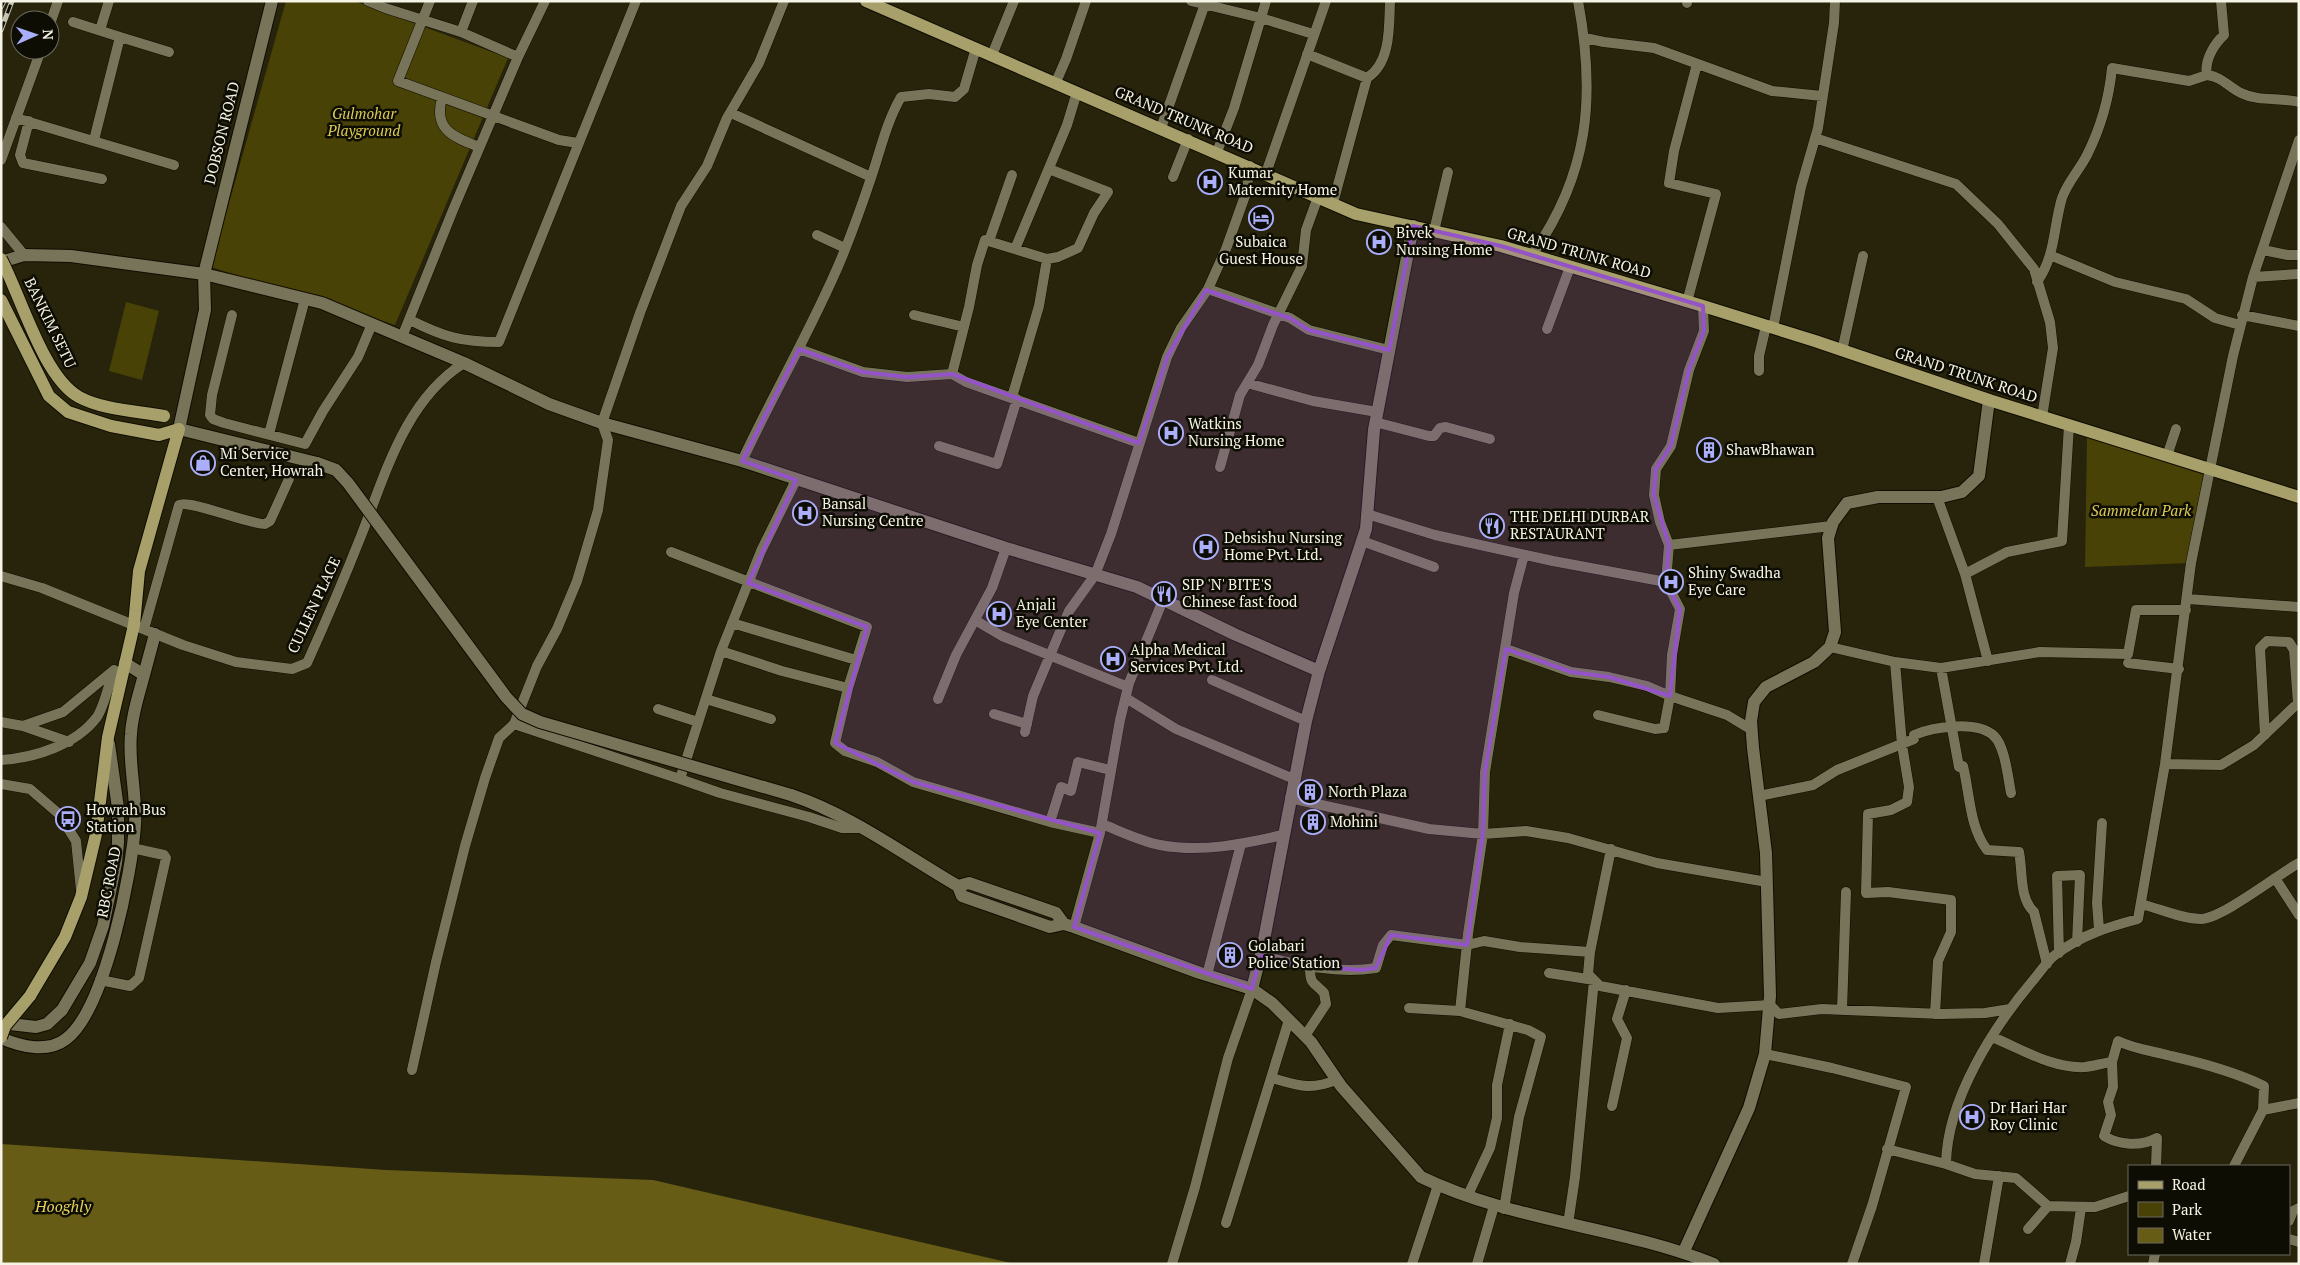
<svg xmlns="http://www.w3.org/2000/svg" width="2300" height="1265" font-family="'PT Serif',serif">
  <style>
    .green { fill: #494207 }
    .water { fill: #665c16 }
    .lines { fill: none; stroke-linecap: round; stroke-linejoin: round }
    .minor-casing { stroke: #100d00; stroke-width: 11 }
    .tertiary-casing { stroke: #100d00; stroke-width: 14 }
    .secondary-casing { stroke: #100d00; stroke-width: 14 }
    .primary-casing { stroke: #100d00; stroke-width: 14 }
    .minor { stroke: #787459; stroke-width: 10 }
    .tertiary { stroke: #787459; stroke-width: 12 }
    .secondary { stroke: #787459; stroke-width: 12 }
    .primary { stroke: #a8a06a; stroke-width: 12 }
    .rail-casing { stroke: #c5c3b2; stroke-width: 5 }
    .rail { stroke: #0e0d04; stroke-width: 3; stroke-dasharray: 9; stroke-linecap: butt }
    .secondary-bridge-casing { stroke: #100d00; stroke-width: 14; stroke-linecap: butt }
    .primary-bridge-casing { stroke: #100d00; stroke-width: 14; stroke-linecap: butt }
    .secondary-bridge { stroke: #787459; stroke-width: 12 }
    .primary-bridge { stroke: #a8a06a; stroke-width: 12 }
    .marked { fill: #9454c7; fill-opacity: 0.2; stroke: #9454c7; stroke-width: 4; stroke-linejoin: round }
    .labels { text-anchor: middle; stroke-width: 5; stroke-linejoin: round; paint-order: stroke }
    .park-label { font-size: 15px; font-style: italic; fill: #ddcc54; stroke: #0e0d04 }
    .street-label { font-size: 15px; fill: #f6f4e5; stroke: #0e0d04 }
    .poi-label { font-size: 15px; fill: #f6f4e5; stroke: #0e0d04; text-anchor: start }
    .water-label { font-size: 16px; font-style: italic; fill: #e5d35c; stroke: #0e0d04 }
  </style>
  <rect width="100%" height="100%" fill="#27240b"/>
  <path class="green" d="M286 1H354L508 58 395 325 211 267Z
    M126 302 159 311 142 380 109 371Z
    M2087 437 2203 474 2191 563 2085 567Z"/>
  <path class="water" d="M1 1144 386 1170 653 1180 1015 1264H1Z"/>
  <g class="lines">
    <defs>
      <path id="minor" d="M368 1 385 8 461 32 518 57
        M430 1 398 81 559 140 578 143
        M1191 1 1261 18 1313 34
        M1687 3V1
        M73 22 120 37
        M50 24 58 1
        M100 30 109 1
        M461 32 473 1
        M1585 38 1604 42 1654 48 1772 91 1822 96
        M1307 54 1367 78 1333 203
        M992 55 1014 1
        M2207 75C2223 77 2228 87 2241 93 2259 102 2280 97 2299 102
        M1367 78C1391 63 1389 27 1390 1
        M1056 82 1066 59 1086 1
        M442 98C433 130 454 137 479 147
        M731 113 871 177
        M16 118 174 165
        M29 121 20 155 23 163 102 179
        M1161 128 1206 1
        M1815 138 1956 184 1998 224 2034 269 2050 322 2053 348 2042 417
        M94 140 120 37 169 52
        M1217 152 1234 108 1266 1
        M1 160 41 50
        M1266 173 1326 1
        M1173 177 1188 139
        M1 227 24 255
        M1434 231 1448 172
        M817 235 845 248
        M989 241 1012 175
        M1015 249 1067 125 1077 92
        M2263 250 2288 255H2299
        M1532 255C1589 174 1596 97 1578 1
        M2052 256 2115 282 2186 299 2215 318 2240 325
        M1047 259 1058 257 1078 248 1094 213 1108 192 1049 169
        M2253 277 2299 274
        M2037 282C2056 255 2053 228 2062 198 2067 183 2080 169 2087 155 2101 127 2109 99 2112 68L2189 81 2207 75C2204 61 2214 44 2224 35L2221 1
        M1208 289 1290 318 1309 330 1389 350
        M1687 302 1716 194 1669 183 1674 151 1697 64
        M232 315 212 395 210 415 213 419 224 423 305 444 323 411 358 357 372 324
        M914 315 964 327
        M2242 315 2299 326
        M410 320C444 337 461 342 499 342L636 1
        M1773 328 1801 187 1818 128 1834 23 1835 1
        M1547 329 1570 267
        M402 337 453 210 518 57 545 1
        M799 349 863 372 907 377 952 374
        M1842 351 1863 256
        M1759 371V356L1766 326
        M1247 383 1313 401 1377 412
        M1012 397 1039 306 1047 259 985 240 977 265 969 307 952 374 966 382 1139 443
        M1375 422 1429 436H1434L1440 428 1446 427 1490 439
        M269 434 305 299
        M939 446 997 464 1017 399
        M2167 456 2176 429
        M742 461C774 392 813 327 842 257 853 230 863 202 872 175 881 148 887 121 901 97L929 94 955 97 964 89 976 48
        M1220 467 1240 395 1258 365 1273 325 1302 266 1306 230 1318 197
        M796 480 761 551 721 651 680 779 720 793 809 817 842 828H862
        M1937 497 1965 574 1988 661
        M1367 514 1435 535 1553 561 1666 582
        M1362 541 1434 567
        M1669 545 1660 522 1654 495 1656 469 1671 446 1689 370 1704 331 1703 306
        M671 552 867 627 848 688 782 671 721 651
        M1965 574 2007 552 2062 541 2069 425
        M1 576 42 588 183 645 236 662 292 669 307 663C326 621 344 579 361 536 385 475 405 400 464 363
        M2188 599 2299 607
        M975 620 1002 636 1128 687
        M732 623 856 660
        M144 629 179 505C189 499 247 524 265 524L270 521 289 479
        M1830 647 1895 662 1941 668 2040 652 2128 654 2136 610H2186
        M1506 649 1571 672 1609 677 1647 686 1670 696 1664 728 1655 729 1598 715
        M1895 662 1902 745 1909 787 1907 802 1891 810 1868 814 1866 893 1888 892 1951 900V932L1938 961 1935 1014
        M2128 663 2179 669
        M1941 668 1959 767 1963 766C1970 794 1969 826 1987 850L2019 852C2023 872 2019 898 2034 912L2047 964
        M1212 680 1306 721
        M848 688 835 743 845 751 877 762 913 782 1050 822 1100 833
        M1126 698 1176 729 1294 779
        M706 699 771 719
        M938 699 956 655 992 588 1006 548
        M658 709 698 722
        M994 714 1027 724
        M1 722 23 726 69 742
        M514 724 680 779
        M23 726 63 712 114 670
        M1752 730 1727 715 1670 696 1672 655 1680 609 1666 582 1669 545 1831 526
        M1025 732 1033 696 1059 634 1069 611 1095 575 1111 534 1167 357 1181 328 1208 289 1226 249 1246 193 1250 166
        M2265 735 2260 648 2267 641 2289 642 2294 650 2298 703
        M1 760C34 758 76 745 97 717 104 707 109 683 114 670
        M2165 764 2221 765 2254 745 2299 702
        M1 784 30 789 59 814 76 841 81 890
        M1759 796 1813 785 1837 770 1914 739V735C1933 727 1977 720 1994 736 2005 746 2008 778 2011 793
        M1290 798 1429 829 1483 834 1526 831 1568 838 1657 863 1767 882
        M1050 822 1061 787 1071 791 1078 762 1110 770
        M1102 824C1120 831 1140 841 1160 845 1202 853 1243 844 1283 835
        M1611 849 1590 952 1588 974 1600 986 1718 1008 1770 1005 1779 1014 1822 1009 1941 1014 1985 1013 2010 1009
        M2275 878 2299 915
        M2141 904C2161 909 2181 919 2201 919 2223 918 2277 875 2299 863
        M1074 927 1100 833 1120 720 1129 683 1163 600
        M2099 929 2097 903 2102 823
        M2059 953 2057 876 2080 875 2077 942
        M1261 956C1298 965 1337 974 1376 968L1383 945 1391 935 1467 945 1484 941 1520 947 1590 952
        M1549 973 1594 980 1575 1177 1568 1224
        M1207 975 1241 844
        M100 980 130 986 139 978 166 858 164 855 132 848
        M1409 1008 1460 1011 1528 1030 1541 1037 1519 1117 1504 1209
        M1842 1010 1846 892
        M1460 1011 1468 934 1483 834 1485 772 1514 593 1524 555
        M1305 1036 1326 1004 1324 993C1313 981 1310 985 1310 967
        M1992 1037C2022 1049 2052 1069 2085 1067 2094 1066 2103 1063 2112 1062
        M1765 1054 1832 1068 1906 1087 1872 1206 1852 1264
        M412 1070 436 962 465 846 485 778 499 738 514 724 537 666 557 629 577 581 598 510 608 440 602 423 640 313 681 206 707 166 727 118 759 63 784 1
        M1272 1078C1297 1085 1310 1091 1336 1080
        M1612 1106 1627 1038 1617 1019 1626 990
        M2157 1138C2140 1147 2119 1145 2104 1136L2111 1115 2108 1102 2113 1087 2112 1062 2118 1041C2134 1049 2153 1051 2171 1056 2202 1063 2235 1072 2264 1086L2263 1110
        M1887 1149 1946 1164
        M2156 1166 2157 1138
        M2234 1166 2263 1110 2299 1103
        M1468 1195 1490 1148 1497 1118V1085L1510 1024
        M2129 1196 2095 1207 2048 1206 2016 1178 1975 1174 1946 1164C1947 1099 1994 1026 2035 978 2041 971 2047 961 2055 955 2081 935 2108 927 2138 919L2165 764 2191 563 2233 356 2253 277 2299 140
        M2289 1221 2293 1211 2299 1208
        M1226 1223 1289 1020
        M2028 1229 2048 1206
        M2289 1239 2299 1242
        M1172 1264 1195 1187 1228 1058 1252 989
        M1412 1264 1438 1185
        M1477 1264 1494 1206
        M1984 1264 1999 1176
        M2070 1264 2076 1242 2081 1208
        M2153 1264 2155 1254"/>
      <path id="tertiary" d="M1 262 24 255 71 256 204 274 322 303 464 363 549 404 602 423 742 461 1006 548 1137 587 1234 634 1319 671
        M1252 989 1262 950 1306 721 1319 671 1366 529 1374 430 1413 226
        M1684 1251 1749 1108 1765 1054 1770 996 1766 853 1753 748 1751 721 1754 702 1766 687 1814 662 1830 647 1835 632 1828 538 1833 522 1847 503 1878 497H1941L1962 492 1979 476 1989 400"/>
      <path id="secondary" d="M272 1 204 274 205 310 179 429 317 463
        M144 675 155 634
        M791 795C851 815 903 854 958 886L962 896 1050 927 1064 924 1074 927 1200 973 1252 989 1272 1003 1311 1042 1341 1086 1421 1177C1514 1222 1619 1226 1714 1264
        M958 886 969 883 1056 913 1064 924
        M1 1023 36 1027 47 1024 62 1010 90 963 103 926 116 863 118 843V808L109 744
        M1 1038C21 1047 48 1053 66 1039 105 1010 132 872 135 825 137 794 128 764 131 734 132 714 139 694 144 675L125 663"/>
      <path id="primary" d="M866 1 1356 214 1501 246 1703 306 1815 341 1989 400 2299 497
        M1 300 49 396 68 412 111 426 159 435 179 429
        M30 996 65 937 81 897 96 834 108 737 134 625 139 571 179 429"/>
    </defs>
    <use href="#minor" class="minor-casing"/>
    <use href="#tertiary" class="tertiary-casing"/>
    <use href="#secondary" class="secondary-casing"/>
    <use href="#primary" class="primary-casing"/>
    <use href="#minor" class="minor"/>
    <use href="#tertiary" class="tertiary"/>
    <use href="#secondary" class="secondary"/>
    <use href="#primary" class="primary"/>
    <defs>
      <path id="rail" d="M1 7 4 1
        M1 30 12 1"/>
    </defs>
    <use href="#rail" class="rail-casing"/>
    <use href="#rail" class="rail"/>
    <defs>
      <path id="secondary-bridge" d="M317 463 336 470 348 483 506 697 522 714 540 722 791 795"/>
      <path id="primary-bridge" d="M1 259C21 296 43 377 79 397 103 410 137 411 164 416
        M1 1037 5 1026 30 996"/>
    </defs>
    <use href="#secondary-bridge" class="secondary-bridge-casing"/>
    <use href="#primary-bridge" class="primary-bridge-casing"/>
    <use href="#secondary-bridge" class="secondary-bridge"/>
    <use href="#primary-bridge" class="primary-bridge"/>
  </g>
  <path class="marked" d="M1413 226 1501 246 1703 306 1704 331 1689 370 1671 446 1656 469 1654 495 1669 545 1666 582 1680 609 1670 696 1609 677 1571 672 1506 649 1485 772 1483 834 1467 945 1391 935 1376 968 1361 970 1302 966 1261 956 1252 989 1074 927 1100 833 913 782 835 743 867 627 748 583 796 480 742 461 799 349 863 372 907 377 952 374 1139 443 1167 357 1206 290 1290 318 1309 330 1389 350Z"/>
  <defs>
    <symbol id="hospital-ring" viewBox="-11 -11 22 22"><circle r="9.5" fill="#0e0d04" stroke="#abaffb" stroke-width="1.5"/><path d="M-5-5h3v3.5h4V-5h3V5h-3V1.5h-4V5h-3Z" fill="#abaffb"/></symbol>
    <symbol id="hotel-ring" viewBox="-11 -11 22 22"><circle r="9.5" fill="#0e0d04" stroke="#abaffb" stroke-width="1.5"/><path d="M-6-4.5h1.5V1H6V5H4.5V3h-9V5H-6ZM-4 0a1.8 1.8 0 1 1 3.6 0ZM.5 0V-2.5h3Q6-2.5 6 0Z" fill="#abaffb"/></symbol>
    <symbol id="building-ring" viewBox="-11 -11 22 22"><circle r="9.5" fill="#0e0d04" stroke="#abaffb" stroke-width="1.5"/><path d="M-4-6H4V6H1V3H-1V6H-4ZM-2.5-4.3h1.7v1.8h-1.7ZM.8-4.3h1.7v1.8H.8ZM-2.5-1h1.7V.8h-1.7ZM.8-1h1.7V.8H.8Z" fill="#abaffb"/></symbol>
    <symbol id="shop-ring" viewBox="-11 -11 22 22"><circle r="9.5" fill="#0e0d04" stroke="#abaffb" stroke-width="1.5"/><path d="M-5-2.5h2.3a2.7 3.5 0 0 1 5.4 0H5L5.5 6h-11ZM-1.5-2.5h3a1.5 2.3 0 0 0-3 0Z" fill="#abaffb"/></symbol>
    <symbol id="restaurant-ring" viewBox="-11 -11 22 22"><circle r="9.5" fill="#0e0d04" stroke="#abaffb" stroke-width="1.5"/><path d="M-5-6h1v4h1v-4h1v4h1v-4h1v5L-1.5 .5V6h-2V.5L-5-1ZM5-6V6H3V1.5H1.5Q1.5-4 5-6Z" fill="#abaffb"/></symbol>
    <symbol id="bus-ring" viewBox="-11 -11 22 22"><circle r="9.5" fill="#0e0d04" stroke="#abaffb" stroke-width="1.5"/><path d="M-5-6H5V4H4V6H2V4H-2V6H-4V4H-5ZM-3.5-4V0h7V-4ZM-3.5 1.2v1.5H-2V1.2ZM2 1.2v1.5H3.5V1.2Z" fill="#abaffb"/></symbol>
  </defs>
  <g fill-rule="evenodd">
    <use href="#hospital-ring" x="1196" y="168" width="28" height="28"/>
    <use href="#hotel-ring" x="1247" y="204" width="28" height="28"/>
    <use href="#hospital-ring" x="1365" y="228" width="28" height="28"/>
    <use href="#hospital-ring" x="1157" y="419" width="28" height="28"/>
    <use href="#building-ring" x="1695" y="436" width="28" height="28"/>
    <use href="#shop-ring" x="189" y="449" width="28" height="28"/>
    <use href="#hospital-ring" x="791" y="499" width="28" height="28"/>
    <use href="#restaurant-ring" x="1478" y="512" width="28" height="28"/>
    <use href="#hospital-ring" x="1192" y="533" width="28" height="28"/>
    <use href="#hospital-ring" x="1657" y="568" width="28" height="28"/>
    <use href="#restaurant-ring" x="1150" y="580" width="28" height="28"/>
    <use href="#hospital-ring" x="985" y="600" width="28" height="28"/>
    <use href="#hospital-ring" x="1099" y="645" width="28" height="28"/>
    <use href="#building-ring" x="1296" y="778" width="28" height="28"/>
    <use href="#bus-ring" x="54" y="805" width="28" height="28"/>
    <use href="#building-ring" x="1299" y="808" width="28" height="28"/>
    <use href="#building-ring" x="1216" y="941" width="28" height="28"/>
    <use href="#hospital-ring" x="1958" y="1103" width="28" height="28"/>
  </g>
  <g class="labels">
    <g class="park-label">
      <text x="364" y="119">Gulmohar<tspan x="364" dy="17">Playground</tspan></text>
      <text x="2141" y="516">Sammelan Park</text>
    </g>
    <g class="street-label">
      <text transform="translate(1184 120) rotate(23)" y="5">GRAND TRUNK ROAD</text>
      <text transform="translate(222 133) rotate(-76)" y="5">DOBSON ROAD</text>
      <text transform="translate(1579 253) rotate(16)" y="5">GRAND TRUNK ROAD</text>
      <text transform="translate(50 323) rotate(64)" y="5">BANKIM SETU</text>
      <text transform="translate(1966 375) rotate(18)" y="5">GRAND TRUNK ROAD</text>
      <text transform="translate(314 605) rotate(-65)" y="5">CULLEN PLACE</text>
      <text transform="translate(109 882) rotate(-79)" y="5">RBC ROAD</text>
    </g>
    <g class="poi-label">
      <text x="1228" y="178">Kumar<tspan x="1228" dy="17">Maternity Home</tspan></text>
      <text x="1396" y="238">Bivek<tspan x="1396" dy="17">Nursing Home</tspan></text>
      <text x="1261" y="247" text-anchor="middle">Subaica<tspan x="1261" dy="17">Guest House</tspan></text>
      <text x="1188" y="429">Watkins<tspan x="1188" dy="17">Nursing Home</tspan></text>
      <text x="1726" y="455">ShawBhawan</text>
      <text x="220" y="459">Mi Service<tspan x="220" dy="17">Center, Howrah</tspan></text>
      <text x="822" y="509">Bansal<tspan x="822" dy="17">Nursing Centre</tspan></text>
      <text x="1510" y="522">THE DELHI DURBAR<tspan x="1510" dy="17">RESTAURANT</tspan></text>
      <text x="1224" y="543">Debsishu Nursing<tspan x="1224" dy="17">Home Pvt. Ltd.</tspan></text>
      <text x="1688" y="578">Shiny Swadha<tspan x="1688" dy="17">Eye Care</tspan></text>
      <text x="1182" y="590">SIP 'N' BITE'S<tspan x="1182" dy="17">Chinese fast food</tspan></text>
      <text x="1016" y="610">Anjali<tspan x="1016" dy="17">Eye Center</tspan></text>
      <text x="1130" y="655">Alpha Medical<tspan x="1130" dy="17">Services Pvt. Ltd.</tspan></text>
      <text x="1328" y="797">North Plaza</text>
      <text x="86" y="815">Howrah Bus<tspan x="86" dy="17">Station</tspan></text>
      <text x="1330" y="827">Mohini</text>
      <text x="1248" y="951">Golabari<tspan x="1248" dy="17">Police Station</tspan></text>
      <text x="1990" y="1113">Dr Hari Har<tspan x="1990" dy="17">Roy Clinic</tspan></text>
    </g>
    <g class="water-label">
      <text x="63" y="1212">Hooghly</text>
    </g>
  </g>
  <rect width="2300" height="1265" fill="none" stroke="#f6f4e5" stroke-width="5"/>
  <rect x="2128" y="1165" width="162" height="90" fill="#0e0d04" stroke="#6b695e"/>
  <rect x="2138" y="1181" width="25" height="8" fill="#a8a06a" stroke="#6b695e"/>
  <text x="2172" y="1190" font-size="15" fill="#f6f4e5">Road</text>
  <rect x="2138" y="1202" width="25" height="15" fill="#494207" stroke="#6b695e"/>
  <text x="2172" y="1215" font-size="15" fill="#f6f4e5">Park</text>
  <rect x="2138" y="1228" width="25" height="15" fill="#665c16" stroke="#6b695e"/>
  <text x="2172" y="1240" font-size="15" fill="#f6f4e5">Water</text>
  <g transform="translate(35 35) rotate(88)"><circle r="24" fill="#0e0d04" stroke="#6b695e"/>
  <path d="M0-4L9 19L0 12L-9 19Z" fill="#abaffb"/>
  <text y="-8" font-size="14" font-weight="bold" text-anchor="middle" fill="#f6f4e5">N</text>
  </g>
</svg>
